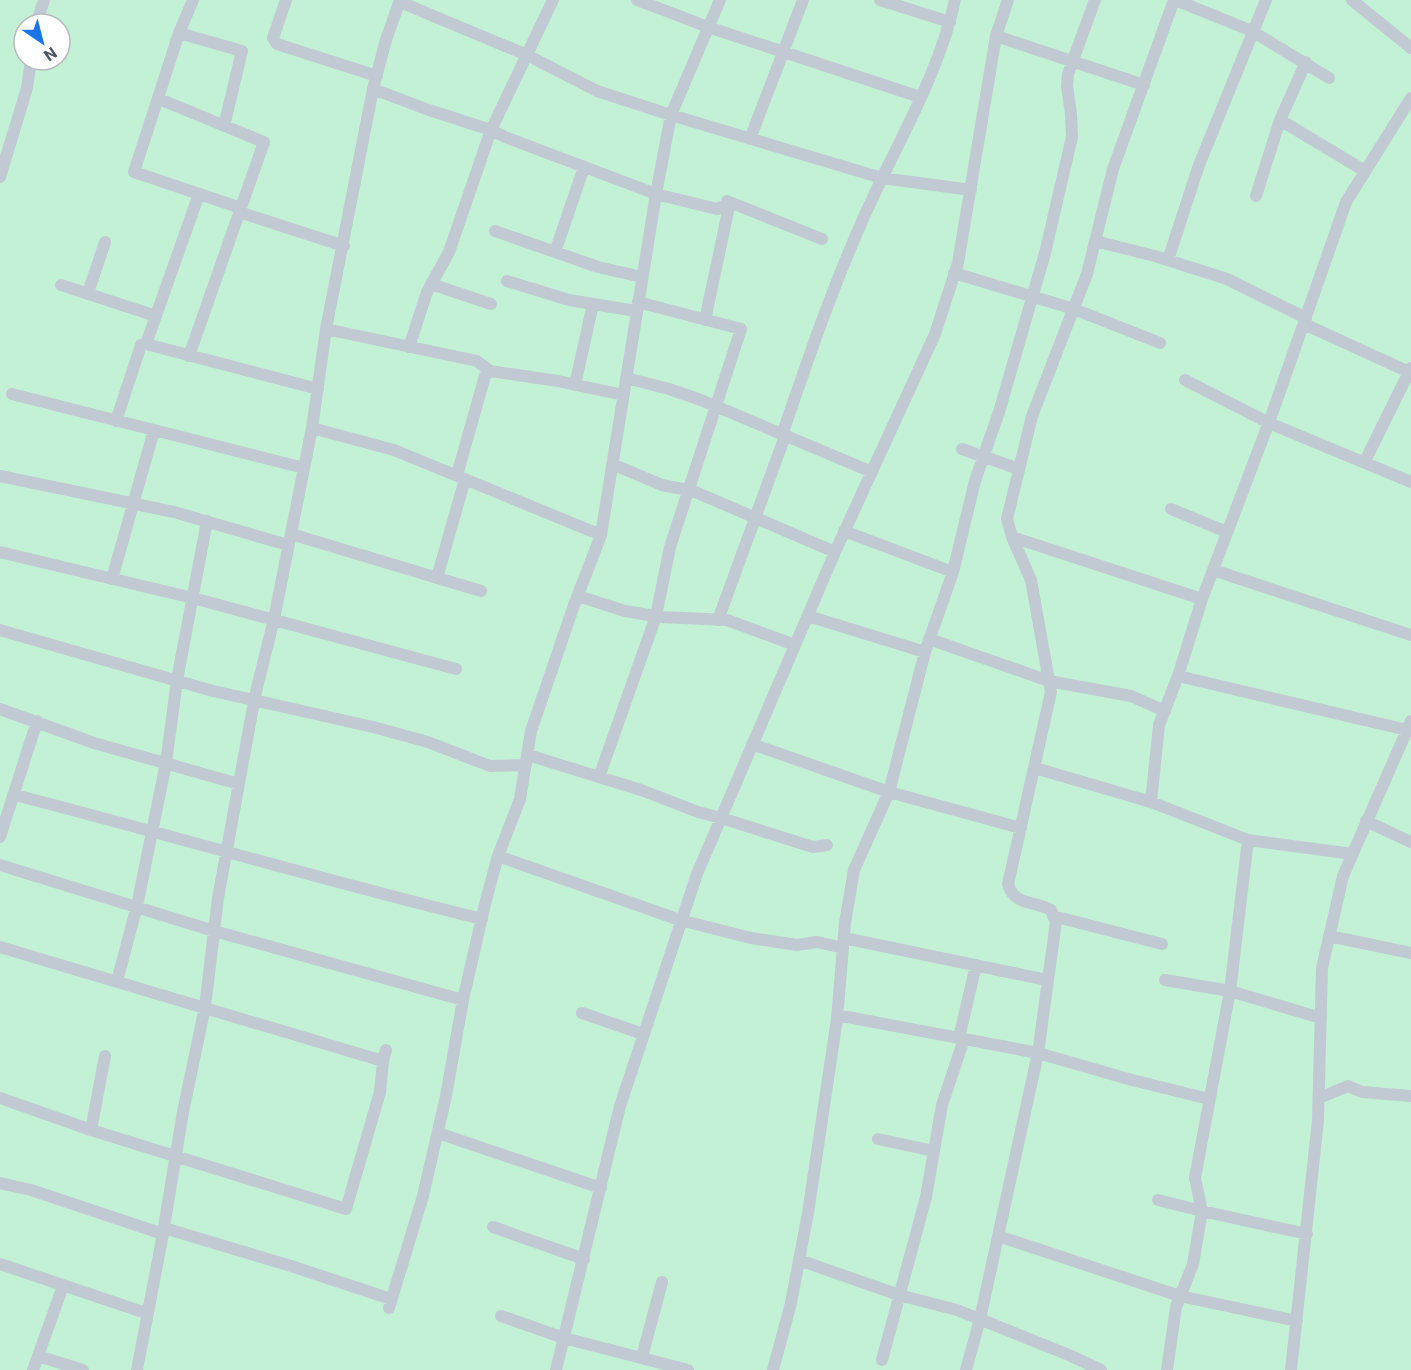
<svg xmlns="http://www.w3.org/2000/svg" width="1411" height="1370" font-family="Roboto,sans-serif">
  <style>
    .green { fill: #c3f1d5; fill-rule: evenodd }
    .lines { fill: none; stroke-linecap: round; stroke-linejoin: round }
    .minor { stroke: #c1cad2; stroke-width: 12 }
  </style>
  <rect width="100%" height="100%" fill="#f5f3f3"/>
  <path class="green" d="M0 0H1411V1370H0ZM24 24H60V60H24Z"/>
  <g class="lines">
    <path class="minor" d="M193 0 179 33 134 172 241 208
      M286 0 273 38 277 44 377 76
      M637 0 708 27 920 97
      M880 0 950 22
      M1175 0 1252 31 1329 78
      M1352 0 1411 48
      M400 2 527 55 597 91 671 115 882 178 971 190
      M36 24 44 0
      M179 33 242 51 224 126
      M996 36 1144 85
      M373 89 429 110 491 130 505 137 656 194 717 209 726 205 727 201 822 239
      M159 99 264 142 189 356
      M1280 120 1365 171
      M750 139 803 0
      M0 177 27 88 31 60
      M1256 196 1280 120 1306 62
      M239 212 344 246
      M495 231 598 267 642 277
      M1095 241 1155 256 1227 279 1306 318
      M555 252 584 167
      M1168 260 1199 165 1266 0
      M954 273 1074 309 1160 343
      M507 281 569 300 636 311
      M431 284 491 304
      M61 285 156 316
      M88 293 105 242
      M705 320 730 202
      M1304 324 1409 372
      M326 329 477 361 490 371
      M146 344 318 389
      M409 347 427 292 449 252 491 130 553 0
      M626 378 669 389 701 400 872 472
      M1185 380 1269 423 1411 482
      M575 385 593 304
      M12 394 304 468
      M116 421 141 345 146 344 199 194
      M312 428 394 450 601 535
      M782 435C806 365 830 294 860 226 892 151 938 79 955 0
      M962 449 1019 469
      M1365 461 1411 368
      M612 464 662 485 693 491 835 552
      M457 475 485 376 490 371 558 381 623 395
      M0 476 174 512 288 545
      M1171 509 1227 532
      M844 531 953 572
      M291 534 481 591
      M1012 537 1202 599
      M0 552 193 598 456 669
      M1213 570 1411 635
      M437 578 465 479
      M112 579 154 430
      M578 596 625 611 661 617 727 620 795 645
      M808 616 925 652
      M718 620 785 436
      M0 630 213 691 373 727 428 742 490 766 526 765
      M929 639 1049 681 1131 696 1165 711
      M1178 676 1411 731
      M0 709 94 743 239 784
      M752 744 889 792 1021 828
      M528 755 641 790 698 812 721 818 813 847 827 845
      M1035 768 1151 802
      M599 777 656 616 670 547 741 329 638 302
      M15 795C171 835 325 881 482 919
      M1366 821 1411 842
      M0 837 37 721
      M1353 854 1248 840 1151 802 1159 725 1178 676 1202 599 1272 414 1346 202 1411 98
      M498 856 680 920 751 938 797 945 817 942 843 948
      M0 865 214 931 463 1000
      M1053 916 1162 944
      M1329 936 1411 953
      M844 938 1047 980
      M0 947 383 1061
      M1165 980 1230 991 1321 1018
      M117 981 137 906 166 763 177 680 207 521
      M582 1013 643 1034
      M837 1015 1038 1053 1132 1080 1209 1099
      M959 1038 976 965
      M0 1098 91 1130 346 1209 380 1092 383 1061 386 1050
      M1319 1098 1348 1086 1362 1092 1411 1096
      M91 1130 105 1056
      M438 1133 601 1188
      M878 1139 934 1151
      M0 1183 31 1190 163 1234
      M1158 1200 1202 1211 1307 1234
      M493 1227 584 1259
      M164 1228 291 1266 391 1299
      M998 1236 1180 1296 1297 1321
      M799 1260 899 1295 957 1310 1069 1355 1101 1370
      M0 1264 146 1313
      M389 1308 423 1196 446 1096 463 1000 486 900 498 856 520 799 531 731 574 605 601 535 656 194 671 115 720 0
      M501 1316 564 1338 688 1370
      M38 1356 83 1370
      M642 1357 662 1282
      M882 1360 926 1197 942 1105 964 1039
      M33 1370 63 1286
      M137 1370 162 1239 183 1112 205 1007 218 898 255 696 274 619 312 428 326 329 373 89 386 40 400 0
      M556 1370 620 1106 697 874 835 552 935 334 958 263 996 36 1008 0
      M773 1370 791 1303 808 1213 837 1019 845 923 854 870 889 792 925 652 953 572 975 481 999 412 1045 253 1072 137 1071 114 1067 86 1068 74 1095 0
      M966 1370 980 1319 1038 1053 1056 922 1051 910C1033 900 1014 906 1008 884L1051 692 1031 580 1012 537 1007 519 1032 416 1087 274 1113 169 1174 0
      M1167 1370 1176 1307 1193 1264 1202 1211 1195 1178 1230 991 1248 840
      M1291 1370 1318 1120 1322 968 1343 876 1411 721"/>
  </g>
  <g transform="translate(42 42) rotate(145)"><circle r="28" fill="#ffffff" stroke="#b7bbc0" stroke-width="1.5"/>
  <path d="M0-4.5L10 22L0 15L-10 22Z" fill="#1a73e8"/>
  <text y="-9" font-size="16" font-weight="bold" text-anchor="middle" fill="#4a5661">N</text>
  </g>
</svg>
